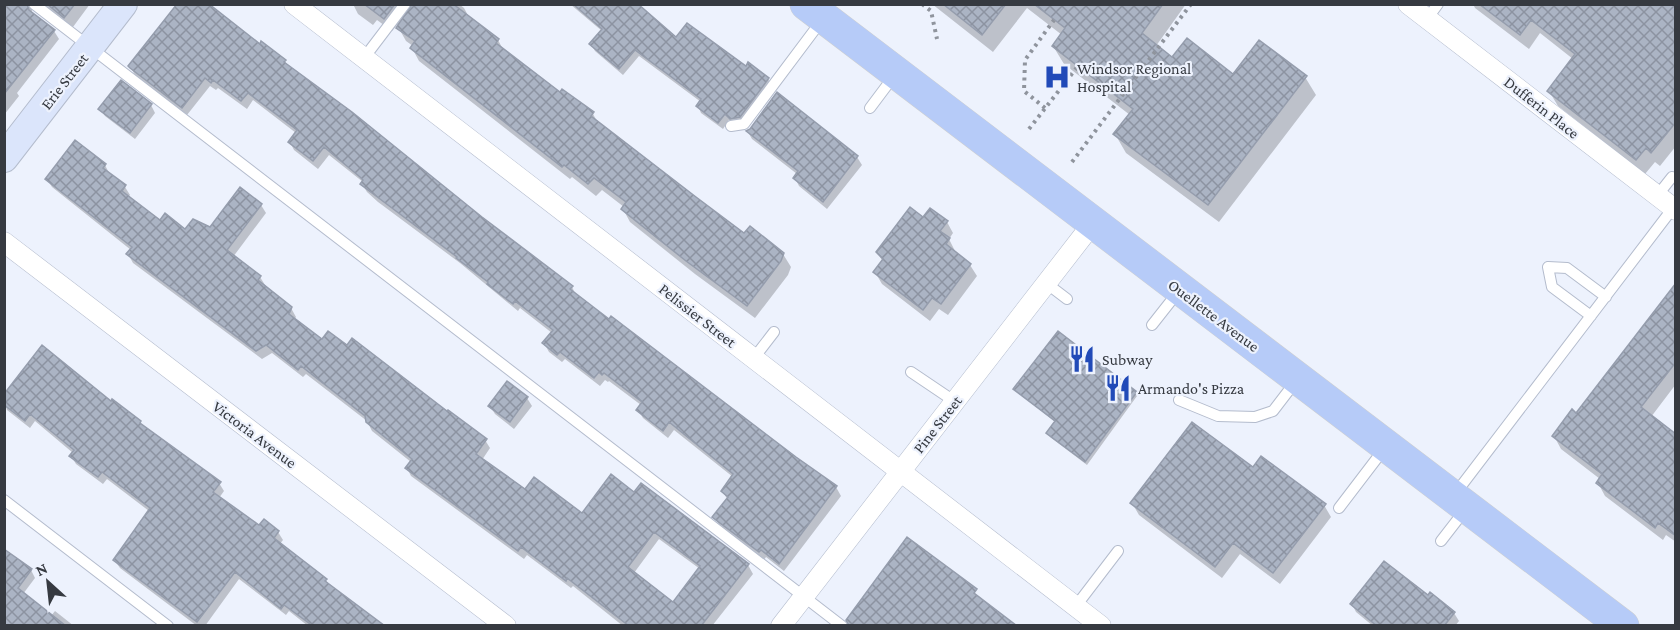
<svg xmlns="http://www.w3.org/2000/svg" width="1680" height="630" font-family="'Crimson Pro',serif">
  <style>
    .shadow { fill: #0003; fill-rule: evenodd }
    .building { fill: url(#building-cross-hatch); stroke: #959dad; stroke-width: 1.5; fill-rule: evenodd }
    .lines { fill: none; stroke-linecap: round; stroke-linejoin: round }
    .lane-casing { stroke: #b4bccd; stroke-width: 12 }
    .street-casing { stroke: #b4bccd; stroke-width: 21 }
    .secondary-casing { stroke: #b4bccd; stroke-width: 30 }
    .primary-casing { stroke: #cfd0d1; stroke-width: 33 }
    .path { stroke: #8f949d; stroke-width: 4; stroke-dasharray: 3 4.5; stroke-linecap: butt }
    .lane { stroke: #fff; stroke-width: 10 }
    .street { stroke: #fff; stroke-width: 20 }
    .secondary { stroke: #dbe5fb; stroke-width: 28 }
    .primary { stroke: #b6cbf8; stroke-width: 32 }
    .labels { text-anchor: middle; stroke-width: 4.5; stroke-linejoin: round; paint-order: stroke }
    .poi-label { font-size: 16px; fill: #363a41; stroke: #edf2fd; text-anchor: start }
    .street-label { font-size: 16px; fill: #363a41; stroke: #edf2fd }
  </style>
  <defs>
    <pattern id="building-cross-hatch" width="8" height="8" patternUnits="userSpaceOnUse" patternTransform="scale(1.5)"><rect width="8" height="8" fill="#abb4c4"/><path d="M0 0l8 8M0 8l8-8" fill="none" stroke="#8c93a1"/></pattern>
  </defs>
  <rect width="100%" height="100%" fill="#edf2fd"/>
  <path class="shadow" d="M4 4H90L73 27 44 6 33 8 31 13 54 31 59 39 17 93 19 96 4 115Z
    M353 4H459L464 8 470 19 498 40 505 53 560 94 593 114 598 123 745 235 783 254 791 267 788 275 755 318 695 274 630 222 623 209 624 207 602 190 596 196 572 177 570 179 419 61 412 48 413 46 406 41 397 25 392 31 377 20 373 25 358 14Z
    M570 4H636L677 39 746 68 768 79 772 86 744 124 735 125 729 120 723 129 701 113 698 106 701 102 639 56 623 75 595 51 591 44 602 31Z
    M932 4H1186L1156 46 1172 60 1233 76 1305 77 1316 95 1219 222 1126 153 1115 134 1130 115 1064 64 1053 46 1062 35 1027 8 993 52Z
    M1473 4H1676V146L1660 166 1655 162 1645 174 1558 106 1549 91 1573 59 1540 33 1529 49 1475 8Z
    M260 46 285 61 288 67 481 218 572 287 577 297 836 487 841 496 784 571 766 557 764 560 719 525 714 517 728 500 722 491 733 477 674 430 668 438 643 418 638 410 641 405 609 381 608 382 605 380 600 386 565 359 562 362 549 352 544 343 552 333 520 308 518 311 460 263 378 202 367 192 362 184 363 182 329 155 318 169 294 150 290 142 296 133 253 100 247 109 218 88 216 90 210 86 187 115 136 77 130 66Z
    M121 82 151 105 155 113 135 139 105 116 100 109Z
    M777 94 857 157 862 165 827 209 799 186 795 178 797 174 752 139 748 132Z
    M105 165 109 173 125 187 130 195 128 197 160 222 186 231 210 229 261 205 266 213 233 257 260 277 265 285 291 308 296 317 294 320 322 341 485 440 490 448 482 460 525 491 582 515 635 494 642 485 748 565 753 574 712 626H623L573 586 571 588 527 555 524 559 411 476 407 468 411 462 372 431 367 421 306 374 303 377 272 353 262 359 133 263 128 254 131 250 52 187 47 179ZM659 539 700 569 674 604 634 573Z
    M924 219 947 222 953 233 949 239 955 251 954 252 970 265 977 276 948 315 939 309 930 321 882 284 875 272 883 262 877 252Z
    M1676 285V384L1651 417 1676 436V542L1666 535 1663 540 1605 496 1598 483 1600 479 1561 449 1554 436 1577 415Z
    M507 383 527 398 532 406 514 429 495 414 490 406Z
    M1015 389 1135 393 1137 396 1087 465 1050 437 1048 433 1055 422Z
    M4 400 111 403 140 422 142 427 219 483 224 491 219 498 259 527 278 532 283 540 279 545 326 580 329 585 384 626H308L289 611 286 615 239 579 205 626H197L120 568 115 561 149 511 107 479 103 484 76 464 71 456 73 453 35 421 30 428 7 410Z
    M1253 469 1324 505 1331 517 1280 584 1240 554 1222 578 1139 515 1132 503Z
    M4 556 31 570 35 578 23 594 51 616 55 611 74 626H4Z
    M1428 597 1454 613 1459 621 1455 626H1373L1356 612 1352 604Z"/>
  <path class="building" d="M4 4H27L29 10 55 30 4 94Z
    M47 4H75L64 18Z
    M177 4H209L260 44 261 41 286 60 284 62 352 112 482 217 573 286 570 289 609 319 611 316 796 457 837 486 779 564 761 550 759 552 712 517 728 497 721 491 733 474 669 422 663 431 636 410 642 402 604 373 602 375 599 372 594 378 560 352 557 355 542 343 553 330 515 301 513 304 487 284 488 282 456 258 457 257 372 193 360 184 363 180 360 177 324 147 313 161 288 142 297 130 248 93 241 101 213 80 211 83 205 78 182 108 130 68 128 66Z
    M364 4H395L384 19Z
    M412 4H453L499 39 496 43 560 92 562 89 594 112 591 116 696 197 744 233 750 226 784 253 781 261 747 306 686 261 621 209 626 202 594 178 588 184 564 165 562 167 410 48 415 41 396 28Z
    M573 4H638L676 37 687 23 746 66 748 62 769 78 740 117 730 119 725 114 718 123 696 106 701 99 635 50 619 69 589 44 602 29Z
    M943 4H1006L982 35Z
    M1034 4H1163L1142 33 1172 57 1187 38 1233 74 1259 40 1307 76 1208 205 1113 134 1133 109 1052 46 1065 28Z
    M1479 4H1676V122L1651 153 1646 148 1636 160 1547 91 1575 54 1531 20 1520 35Z
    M121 80 152 104 130 133 98 109Z
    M777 92 858 156 823 202 793 178 798 171 746 131 750 129Z
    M75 140 106 164 103 168 126 185 122 191 160 220 165 213 185 229 193 219 210 227 240 187 262 204 227 250 261 276 258 280 292 307 289 314 322 339 328 331 347 345 352 338 447 411 448 410 487 439 476 454 525 489 534 477 582 513 611 474 634 492 641 483 749 564 701 626H629L567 578 566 581 521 547 518 551 405 468 412 459 366 422 365 416 301 366 298 370 266 345 256 351 126 254 132 247 45 179ZM654 532 700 566 673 602 628 567Z
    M910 207 923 217 930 208 948 221 940 231 950 238 946 244 971 264 941 304 932 298 923 310 873 272 883 259 876 252Z
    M1676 283V362L1641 407 1676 434V536L1658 523 1655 528 1596 483 1602 474 1552 436 1572 409 1576 413Z
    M1058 331 1137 392 1085 462 1046 433 1055 421 1013 389Z
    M42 345 111 401 112 399 141 421 140 423 221 482 213 492 259 525 264 519 279 531 274 538 327 579 325 581 385 626H313L284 605 281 609 235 572 197 622 113 560 150 508 102 472 98 477 69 456 74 450 30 414 25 421 4 405V394Z
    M507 381 528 397 510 422 488 406Z
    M1192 422 1253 467 1261 456 1326 504 1273 573 1233 543 1215 567 1130 503Z
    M907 537 977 589 974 593 1017 626H849L846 620Z
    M4 549 32 569 18 588 66 626H4Z
    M1384 561 1428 595 1430 592 1455 612 1444 626H1377L1350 604Z"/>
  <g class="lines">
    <defs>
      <path id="lane" d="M34 4 842 626
        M1427 19 1438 4
        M364 58 405 4
        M870 108 894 76
        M731 126 744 124 822 20
        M1657 196 1672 177
        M1046 283 1067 299
        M1591 316 1552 287 1548 267 1567 268 1606 297
        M1152 325 1178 292
        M754 358 774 332
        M911 372 954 401
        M1179 400 1218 416 1255 417 1273 411 1296 381
        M1455 494 1673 208
        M4 500 168 626
        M1339 508 1384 449
        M1441 541 1465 510
        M1076 606 1118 551"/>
      <path id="street" d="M294 4 1101 626
        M1408 4 1676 210
        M4 242 506 626
        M781 626 1093 223"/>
      <path id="secondary" d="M4 158 123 4"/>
      <path id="primary" d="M806 4 1623 626"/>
    </defs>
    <use href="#lane" class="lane-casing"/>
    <use href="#street" class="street-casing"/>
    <use href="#secondary" class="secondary-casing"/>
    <use href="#primary" class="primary-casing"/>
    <path class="path" d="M922 4 931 11 937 39
      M1045 108 1024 91 1025 60 1054 20
      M1029 129 1078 66
      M1072 162 1191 4"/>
    <use href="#lane" class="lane"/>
    <use href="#street" class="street"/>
    <use href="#secondary" class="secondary"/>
    <use href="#primary" class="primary"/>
  </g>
  <defs>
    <symbol id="hospital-bare" viewBox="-9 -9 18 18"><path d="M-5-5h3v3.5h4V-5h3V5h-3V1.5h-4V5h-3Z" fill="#214ab8" stroke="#edf2fd" stroke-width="2.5" paint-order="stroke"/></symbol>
    <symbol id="restaurant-bare" viewBox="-9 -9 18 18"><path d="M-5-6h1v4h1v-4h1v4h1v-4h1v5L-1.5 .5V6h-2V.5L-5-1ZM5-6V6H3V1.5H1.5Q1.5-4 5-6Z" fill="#214ab8" stroke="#edf2fd" stroke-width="2.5" paint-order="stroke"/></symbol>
  </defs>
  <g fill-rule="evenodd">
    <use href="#hospital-bare" x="1038" y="58" width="38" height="38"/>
    <use href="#restaurant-bare" x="1063" y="340" width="38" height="38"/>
    <use href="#restaurant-bare" x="1099" y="369" width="38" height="38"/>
  </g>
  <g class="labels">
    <g class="poi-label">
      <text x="1077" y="74">Windsor Regional<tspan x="1077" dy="18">Hospital</tspan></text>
      <text x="1102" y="365">Subway</text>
      <text x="1138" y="394">Armando's Pizza</text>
    </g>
    <g class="street-label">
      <text transform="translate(64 81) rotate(-52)" y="6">Erie Street</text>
      <text transform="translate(1542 107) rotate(38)" y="6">Dufferin Place</text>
      <text transform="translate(698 315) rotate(38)" y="6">Pelissier Street</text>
      <text transform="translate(1214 315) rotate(37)" y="6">Ouellette Avenue</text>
      <text transform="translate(937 424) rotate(-52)" y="6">Pine Street</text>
      <text transform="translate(255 434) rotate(37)" y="6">Victoria Avenue</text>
    </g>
  </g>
  <rect width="1680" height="630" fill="none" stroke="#363a41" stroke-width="12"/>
  <g transform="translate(48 582) rotate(333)" stroke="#edf2fd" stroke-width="4.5" paint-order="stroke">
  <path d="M0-4.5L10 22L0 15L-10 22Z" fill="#363a41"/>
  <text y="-9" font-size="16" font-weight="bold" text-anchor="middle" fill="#363a41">N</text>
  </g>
</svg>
